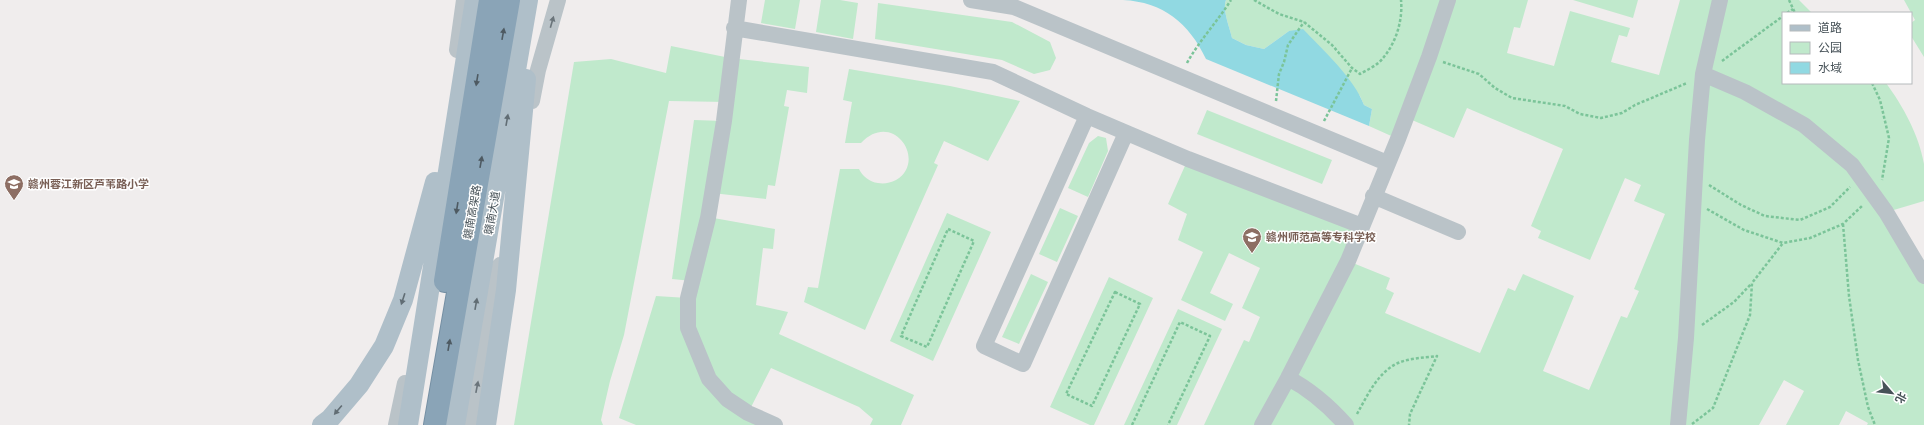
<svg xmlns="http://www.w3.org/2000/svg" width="1924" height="425" font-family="Quicksand,'Noto Sans SC',sans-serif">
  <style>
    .green { fill: #c0e9cc }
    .water { fill: #91d9e2 }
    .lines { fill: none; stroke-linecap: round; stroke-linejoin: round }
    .highway-casing { stroke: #758fa3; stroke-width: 24 }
    .path { stroke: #7bc499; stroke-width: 2.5; stroke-dasharray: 3 2; stroke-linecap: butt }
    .minor { stroke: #bac3c8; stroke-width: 16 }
    .major { stroke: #afbfc9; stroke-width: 20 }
    .highway { stroke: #8aa4b7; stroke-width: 22 }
    .oneway { fill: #6a747a }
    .oneway2 { fill: #4e5a62 }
    .oneway3 { fill: #616d74 }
    .labels { text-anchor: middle; stroke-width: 3; stroke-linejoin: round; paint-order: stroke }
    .education-label { font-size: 11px; font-weight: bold; fill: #785e54; stroke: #fff; text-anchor: start }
    .street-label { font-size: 11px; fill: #475258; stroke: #fff }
  </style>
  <rect width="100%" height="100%" fill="#f0eded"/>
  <path class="green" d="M765 0H800L795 29 761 23Z
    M821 0H840L858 3 853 39 816 32Z
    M1226 0H1528L1520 28 1514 27 1507 53 1554 66 1570 11 1630 28 1627 37 1619 35 1611 62 1659 75 1680 0H1799L1812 13H1783V83H1886C1903 106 1919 135 1924 164 1924 176 1924 189 1924 201L1887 212 1924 276V425H1867L1868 423 1846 411 1839 425H1786L1804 391 1784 380 1759 425H1204L1244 340 1249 342 1260 317 1242 308 1260 268 1229 253 1210 293 1233 304 1225 321 1181 300 1203 252 1178 240 1187 214 1168 204 1188 159 1362 226 1348 261 1390 278 1386 289 1394 293 1385 313 1480 353 1508 288 1515 291 1523 274 1574 296 1543 371 1589 390 1621 316 1627 318 1639 291 1634 289 1665 214 1634 201 1641 185 1625 178 1590 260 1538 238 1541 231 1531 226 1563 149 1467 108 1454 138 1405 117 1398 139 1369 126 1372 109 1364 105 1360 96 1323 50 1289 31 1264 49 1246 45 1232 38C1230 28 1222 10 1226 0Z
    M1573 0H1638L1633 18Z
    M1904 0H1924V57L1911 36V23L1915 20Z
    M878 3 1012 22 1050 42 1056 58 1050 70 1034 74 1002 60 875 39Z
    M671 46 730 58 809 67 807 93 787 90 784 106 789 107 775 186 768 185 766 199 712 193 708 217 775 229 773 249 763 248 756 305 788 312 779 334 914 395 901 425H870L873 419 859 407 771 368 748 413 775 425H636L619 418 656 296 688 298 692 281 672 279 694 120 724 121 726 102 669 101 624 335 610 381 601 420 603 425H514L574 62 611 59 666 73Z
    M849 69 950 86 1020 101 988 161 944 141 934 163 938 165 865 330 804 302 808 287 818 288 840 169H859C862 176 870 182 878 183 884 184 890 183 896 180 928 161 893 109 861 143H845L852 102 843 100Z
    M1207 110 1332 160 1322 184 1197 134Z
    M1098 136 1106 138 1108 151 1088 197 1068 188 1089 143Z
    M1060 208 1078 216 1057 262 1039 254Z
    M947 213 991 232 933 361 890 341Z
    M1031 274 1048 282 1019 344 1002 337Z
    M1109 277 1153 298 1094 425H1090L1050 407Z
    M1178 309 1222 329 1177 425H1124Z"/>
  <path class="water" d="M1123 0H1226C1222 10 1230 28 1232 38L1246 45 1264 49 1289 31 1303 29C1323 50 1354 78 1364 105L1372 109 1369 126 1206 59C1189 23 1163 2 1123 0Z"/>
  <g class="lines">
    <defs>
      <path id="highway" d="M445 281 490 0
        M435 425 509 0"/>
    </defs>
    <use href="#highway" class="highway-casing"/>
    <path class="path" d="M1254 0 1279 14 1304 22 1332 45 1352 68 1360 74C1367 70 1378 65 1383 58 1396 43 1403 20 1401 0
      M1789 0 1795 13
      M1787 13 1793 9
      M1722 61 1783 16
      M1443 62 1479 74 1495 88 1512 98 1565 106 1580 114 1601 118 1622 113 1635 105 1687 83
      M1187 63C1199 41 1217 22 1231 0
      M1872 83 1880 100 1889 138 1882 180
      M1276 101 1279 74 1284 62 1288 45 1304 22
      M1324 121 1352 68
      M1709 185 1741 205 1765 216 1800 220 1830 207 1850 187
      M1707 209 1744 230 1783 243 1810 238 1843 224 1863 205
      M1843 224 1849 296 1858 360 1868 407 1875 425
      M948 229 974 241 927 347 901 336Z
      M1115 292 1140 304 1092 406 1066 394Z
      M1702 325 1734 302 1751 284
      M1357 414C1366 398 1375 378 1391 367 1403 358 1423 358 1437 356L1410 414 1409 425
      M1692 424 1713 408 1750 315 1752 283 1783 243
      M1132 425 1180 322 1210 336 1168 425"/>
    <path class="minor" d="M739 0 724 121 708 218 688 298V328L709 379 727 399 748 413 775 425
      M971 0 1014 7 1387 163
      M734 28 993 72 1087 116 1188 159 1362 226
      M457 50 464 0
      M1703 74 1745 92 1804 125 1852 165 1886 212 1924 276
      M532 101 538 70 558 0
      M1087 116 984 346 1023 364 1126 133
      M1373 196 1458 232
      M1288 378C1311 390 1329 406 1346 425
      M396 425 405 383
      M470 425 500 265
      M1262 425 1288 378 1348 261 1398 139 1429 57 1448 0
      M1678 425 1686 338 1697 140 1703 74 1720 0"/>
    <path class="major" d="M322 425 330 419 359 385 384 346 403 300 435 182
      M408 425 475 0
      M455 425 528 0
      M486 425 506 290 526 79"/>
    <use href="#highway" class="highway"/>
  </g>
  <defs><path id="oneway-solid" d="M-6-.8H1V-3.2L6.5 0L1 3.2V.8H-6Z"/></defs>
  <g class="oneway">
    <use href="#oneway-solid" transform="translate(552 22) rotate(-74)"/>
    <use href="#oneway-solid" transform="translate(477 387) rotate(-79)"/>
  </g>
  <g class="oneway2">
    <use href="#oneway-solid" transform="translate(503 34) rotate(-80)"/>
    <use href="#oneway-solid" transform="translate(477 80) rotate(99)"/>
    <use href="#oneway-solid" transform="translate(481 162) rotate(-80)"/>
    <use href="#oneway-solid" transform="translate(457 208) rotate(99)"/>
    <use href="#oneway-solid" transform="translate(449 345) rotate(-80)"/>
  </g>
  <g class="oneway3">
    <use href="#oneway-solid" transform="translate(507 120) rotate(-80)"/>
    <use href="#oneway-solid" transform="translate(403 299) rotate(108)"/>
    <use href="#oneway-solid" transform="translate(476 304) rotate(-80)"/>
    <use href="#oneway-solid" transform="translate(338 410) rotate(130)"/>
  </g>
  <defs>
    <symbol id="school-pin" viewBox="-11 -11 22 30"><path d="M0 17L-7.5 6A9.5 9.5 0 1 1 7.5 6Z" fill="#8d6e63" stroke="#fff"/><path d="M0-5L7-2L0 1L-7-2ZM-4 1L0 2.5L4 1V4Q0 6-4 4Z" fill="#fff"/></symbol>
    <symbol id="university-pin" viewBox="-11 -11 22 30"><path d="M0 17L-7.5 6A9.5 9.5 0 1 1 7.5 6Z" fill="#8d6e63" stroke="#fff"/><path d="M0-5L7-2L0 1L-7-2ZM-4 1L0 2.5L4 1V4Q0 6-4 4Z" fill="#fff"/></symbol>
  </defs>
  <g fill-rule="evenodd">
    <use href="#school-pin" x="3" y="173" width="22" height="30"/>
    <use href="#university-pin" x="1241" y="226" width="22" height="30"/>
  </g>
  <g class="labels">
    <g class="education-label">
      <text x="28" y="188">赣州蓉江新区芦苇路小学</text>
      <text x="1266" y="241">赣州师范高等专科学校</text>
    </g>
    <g class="street-label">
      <text transform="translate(472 212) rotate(-80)" y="4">赣南高架路</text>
      <text transform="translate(492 213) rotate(-80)" y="4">赣南大道</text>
    </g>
  </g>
  <rect x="1782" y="12" width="130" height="72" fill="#ffffff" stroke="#b5babc"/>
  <rect x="1790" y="25" width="20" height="6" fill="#afbfc9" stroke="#b5babc"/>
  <text x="1818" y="32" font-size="12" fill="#475258">道路</text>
  <rect x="1790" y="42" width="20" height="12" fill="#c0e9cc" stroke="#b5babc"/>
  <text x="1818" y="52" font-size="12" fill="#475258">公园</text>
  <rect x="1790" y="62" width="20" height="12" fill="#91d9e2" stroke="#b5babc"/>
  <text x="1818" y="72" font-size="12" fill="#475258">水域</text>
  <g transform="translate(1892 393) rotate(118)" stroke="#ffffff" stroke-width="3" paint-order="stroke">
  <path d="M0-3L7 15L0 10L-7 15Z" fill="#475258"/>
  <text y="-6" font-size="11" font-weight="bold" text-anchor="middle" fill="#475258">北</text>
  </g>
</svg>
